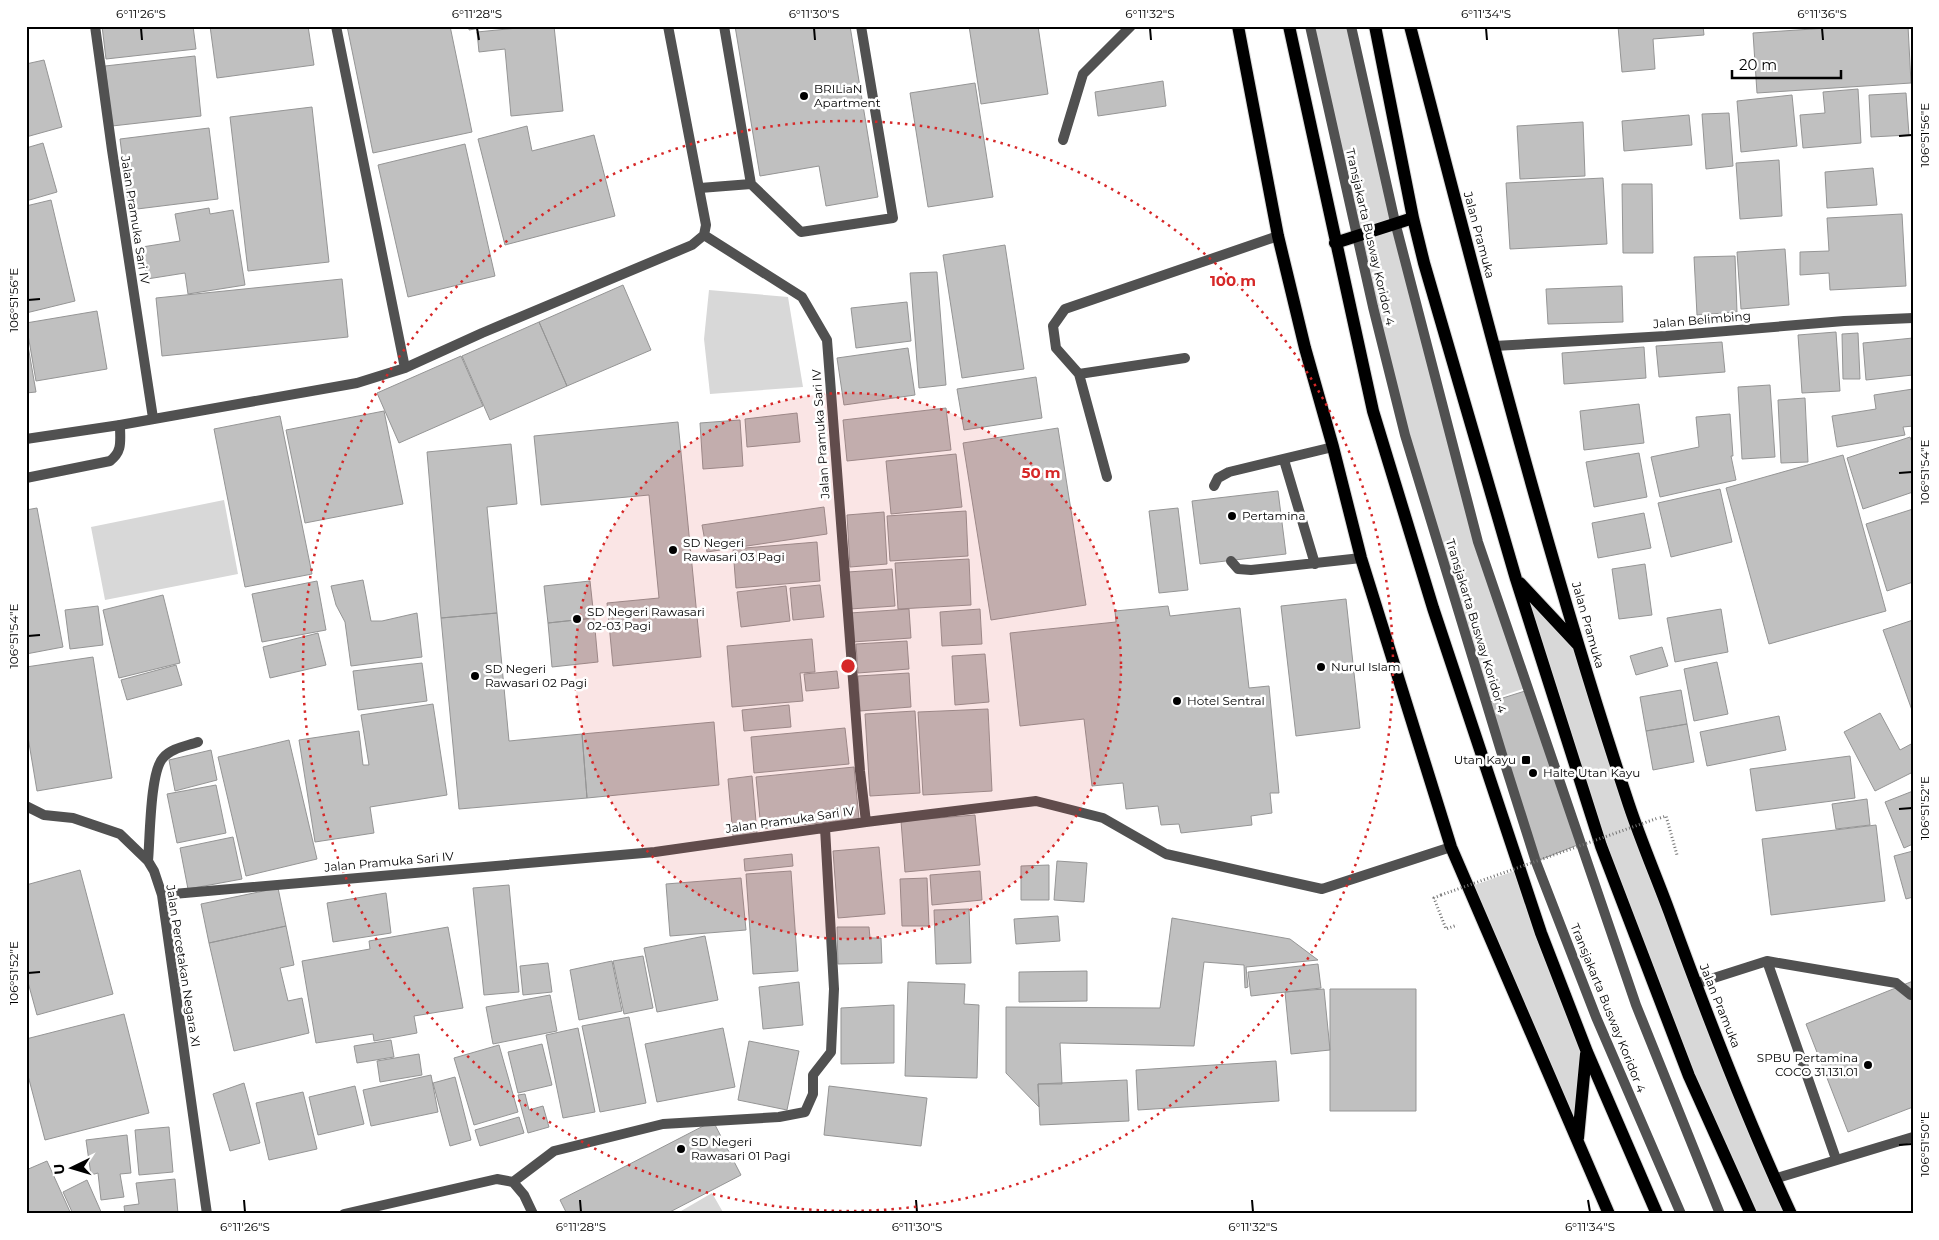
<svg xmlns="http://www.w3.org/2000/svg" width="1939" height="1240" font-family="Montserrat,sans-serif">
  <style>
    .green { fill: #d8d8d8 }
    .building { fill: #c0c0c0; stroke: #959595 }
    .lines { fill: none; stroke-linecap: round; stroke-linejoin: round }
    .primary-casing { stroke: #dbdbdb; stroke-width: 14 }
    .path { stroke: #737373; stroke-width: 3; stroke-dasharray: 1 2.5; stroke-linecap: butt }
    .service { stroke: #515151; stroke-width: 10 }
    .minor { stroke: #515151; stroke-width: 10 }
    .primary { stroke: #000; stroke-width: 12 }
    .path-bridge { stroke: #737373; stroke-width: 3; stroke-dasharray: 1 2.5; stroke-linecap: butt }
    .ticks { fill: none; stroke: #000; stroke-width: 2 }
    .ring { fill: none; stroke: #d62828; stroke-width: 2.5; stroke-dasharray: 2.5 5 }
    .poi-dot { fill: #000; stroke: #fff; stroke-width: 2 }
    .labels { text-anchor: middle; stroke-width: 5; stroke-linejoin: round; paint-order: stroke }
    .poi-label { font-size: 12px; fill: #000; stroke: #fff; text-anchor: start }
    .street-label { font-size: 12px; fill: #000; stroke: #fff }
    .centre { fill: #d62828; stroke: #fff; stroke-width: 2.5 }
    .ring-label { font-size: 15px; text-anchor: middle; font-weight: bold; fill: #d62828; stroke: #fff; stroke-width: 5; stroke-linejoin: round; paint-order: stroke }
    .neatline { fill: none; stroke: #000; stroke-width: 2 }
    .ticks-label { font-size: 12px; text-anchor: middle; fill: #000 }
  </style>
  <rect width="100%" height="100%" fill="#fff"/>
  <path class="green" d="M1311 26H1351L1478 542 1526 688 1489 700 1405 435Z
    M709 290 788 297 803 387 710 394 704 339Z
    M224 500 238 574 105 600 91 527Z
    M1516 579 1580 647 1629 804 1791 1214H1751L1598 840Z
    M1520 869 1587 1052 1577 1141 1469 887Z
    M712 1193 724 1214H676Z"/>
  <path class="building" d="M102 26H193L196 49 106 59Z
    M210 26H308L314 65 217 78Z
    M347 26H450L472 132 373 153Z
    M469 26H492L469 30Z
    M538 26H554L563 111 511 116 505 49 479 52 477 32Z
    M735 26H850L878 197 826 206 819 166 760 176Z
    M969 26H1038L1048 94 981 104Z
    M1618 26H1703L1704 35 1653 39 1655 69 1622 72Z
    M1857 26H1908L1911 83 1757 93 1753 33Z
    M195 56 201 116 112 126 105 66Z
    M44 60 62 127 26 137V64Z
    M1163 81 1166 106 1098 116 1095 92Z
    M975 83 993 197 928 207 910 93Z
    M1858 89 1861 143 1803 148 1800 115 1825 113 1823 92Z
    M1906 93 1909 135 1871 137 1869 95Z
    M1792 95 1797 146 1741 152 1737 101Z
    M312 107 329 262 248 271 230 117Z
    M1729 113 1733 166 1706 169 1702 114Z
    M1689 115 1692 145 1624 151 1622 121Z
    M1583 122 1585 176 1520 179 1517 126Z
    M527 126 532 151 594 135 615 216 505 245 478 139Z
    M209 128 218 199 129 210 120 139Z
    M43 143 57 192 26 201V148Z
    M465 144 495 276 408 297 378 165Z
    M1779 160 1782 216 1740 219 1736 163Z
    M1873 168 1877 205 1827 208 1825 172Z
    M1603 178 1607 244 1510 249 1506 183Z
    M1622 184H1652L1653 253H1623Z
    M51 200 75 301 26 313V206Z
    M209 208 210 214 233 210 245 285 188 294 185 273 147 279 142 247 180 241 175 214Z
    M1902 214 1906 286 1830 290 1829 273 1800 275V252L1829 251 1827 218Z
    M1005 245 1024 369 962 378 943 255Z
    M1785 249 1789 305 1741 309 1737 252Z
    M1735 256 1737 312 1697 315 1694 257Z
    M937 272 946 385 919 388 910 273Z
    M342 279 348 337 162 356 156 298Z
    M623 285 651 350 567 386 539 322Z
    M1622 286 1623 322 1548 324 1546 289Z
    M907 302 911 341 856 348 851 308Z
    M97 311 107 369 36 381 26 323Z
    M539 322 567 386 490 420 462 356Z
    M1836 332 1840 391 1802 393 1798 335Z
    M1858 333 1860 379H1843L1842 334Z
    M26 334 36 392 26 393Z
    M1913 338V375L1866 380 1863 343Z
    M1722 342 1725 372 1659 377 1656 346Z
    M1644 347 1646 378 1564 384 1562 353Z
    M908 348 915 395 844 405 837 358Z
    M461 356 483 406 399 443 377 393Z
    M1036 377 1042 418 964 430 957 389Z
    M1770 385 1775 457 1742 459 1738 387Z
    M1913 389V426L1903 427 1905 435 1837 447 1832 416 1876 409 1874 395Z
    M1805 398 1808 462 1781 463 1778 400Z
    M1639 404 1644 443 1584 450 1580 411Z
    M946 408 951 450 847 461 843 420Z
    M384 411 403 504 305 523 286 430Z
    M797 413 800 442 747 447 745 419Z
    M1730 414 1733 456H1731L1736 480 1660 497 1651 457 1699 447 1696 417Z
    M280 416 312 574 245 587 214 429Z
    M740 420 743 466 703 469 700 423Z
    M678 422 701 657 613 666 607 603 659 598 649 495 541 505 534 436Z
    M1058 428 1086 605 991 620 963 443Z
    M1910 437 1913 445V492L1863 509 1847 458Z
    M511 444 517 504 487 507 497 613 441 618 427 452Z
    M1639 453 1647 497 1594 507 1586 462Z
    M956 454 962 507 891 514 886 461Z
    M1843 455 1886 611 1769 644 1726 488Z
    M1720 489 1732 542 1671 557 1658 503Z
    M1278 491 1286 554 1200 564 1192 501Z
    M824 507 827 534 707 552 702 525Z
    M37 508 63 647 26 654V510Z
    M1178 508 1188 590 1159 593 1149 511Z
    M1913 509V582L1887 591 1866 524Z
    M966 511 968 556 890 561 887 516Z
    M884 512 887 564 850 567 847 515Z
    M1644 513 1651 548 1598 558 1592 523Z
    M817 542 820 581 736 588 733 549Z
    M969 559 971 605 898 609 895 563Z
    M1645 564 1652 615 1619 619 1612 569Z
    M892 569 895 606 850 609 848 572Z
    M363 580 371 621H382L417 613 422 657 351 666 345 622 336 605 331 586Z
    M317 581 326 630 262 642 252 594Z
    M590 581 594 618 548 623 544 586Z
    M820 585 824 617 793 620 790 588Z
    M786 586 790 621 741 627 737 592Z
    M163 595 180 663 119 678 103 610Z
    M1346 599 1360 728 1296 736 1281 606Z
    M98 606 103 645 70 649 65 610Z
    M1168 606 1170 616 1240 608 1249 688 1269 686 1279 793H1270L1272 813 1251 816 1252 825 1181 833 1179 824 1161 825 1158 806 1126 809 1123 783 1092 786 1084 719 1020 726 1010 633 1116 622 1115 611Z
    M909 609 911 638 852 642 850 613Z
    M980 609 982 644 942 646 940 612Z
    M1721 609 1728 652 1675 662 1667 618Z
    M497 613 509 741 582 734 587 798 459 809 441 618Z
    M594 618 598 662 552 667 548 623Z
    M1913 620V713L1883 630Z
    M318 633 326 665 270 678 263 647Z
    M812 639 815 672 800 673 803 701 732 707 727 646Z
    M907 641 909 669 858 673 856 644Z
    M1662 647 1668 666 1636 675 1630 656Z
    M985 654 989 702 955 705 952 656Z
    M93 657 112 778 37 791 26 725V667Z
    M1717 662 1728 714 1694 721 1684 669Z
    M422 663 427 701 358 710 353 671Z
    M176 665 182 685 127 700 121 680Z
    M837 671 839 688 806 691 804 674Z
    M909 673 911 707 860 711 858 676Z
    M1681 690 1687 724 1646 731 1640 697Z
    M1525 691 1580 844 1537 861 1490 702Z
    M433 704 447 795 370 807 374 833 315 842 299 740 359 731 363 765H369L361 715Z
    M789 705 791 727 744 731 742 710Z
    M988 709 992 791 923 795 918 712Z
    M915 711 920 793 870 796 865 714Z
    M1880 713 1900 750 1913 743V772L1875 791 1844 732Z
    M1779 716 1786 750 1707 766 1700 732Z
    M714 722 719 785 587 798 582 734Z
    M1687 724 1694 762 1653 770 1646 731Z
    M845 728 849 764 754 773 751 737Z
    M289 740 317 859 246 876 218 757Z
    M211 750 217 780 175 791 169 760Z
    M1850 756 1855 798 1756 811 1750 769Z
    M854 767 859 819 761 829 756 777Z
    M752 776 757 833 733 836 728 779Z
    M216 785 226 833 177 843 167 794Z
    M1913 791V844L1904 848 1885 802Z
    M1867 799 1870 825 1836 829 1832 804Z
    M975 815 980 865 905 872 901 821Z
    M1876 825 1885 901 1771 915 1762 839Z
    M233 837 242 879 188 889 180 848Z
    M879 847 885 914 838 918 833 851Z
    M1913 851V897L1906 899 1894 856Z
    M792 854 793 866 745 871 744 859Z
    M1057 861 1087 863 1084 902 1054 900Z
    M1049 865V900H1021V866Z
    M80 870 113 994 37 1015 26 975V885Z
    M791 871 798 971 753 974 746 874Z
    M980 871 982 900 932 905 930 875Z
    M741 878 746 930 670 936 666 884Z
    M927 878 929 926H902L900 879Z
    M509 885 519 992 484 995 473 888Z
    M278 888 286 926 209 943 201 904Z
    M386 893 391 933 333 942 327 903Z
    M969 909 971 963 936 964 934 910Z
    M1058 916 1060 941 1016 944 1014 919Z
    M1172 918 1290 939 1318 960 1246 967 1248 987 1245 988 1244 965 1204 962 1194 1046 1060 1043 1062 1084H1038L1039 1107 1006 1073V1007L1160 1008Z
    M286 926 294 965 280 968 288 1001 302 998 309 1033 234 1051 209 943Z
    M448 927 463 1008 414 1016 417 1033 374 1041 373 1034 316 1043 302 961 370 949 369 941Z
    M837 927H869L870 938H881L882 963 838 964Z
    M705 936 718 1000 657 1012 644 948Z
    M643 956 653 1008 624 1014 613 961Z
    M612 961 622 1011 579 1020 570 970Z
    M548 963 552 992 523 995 520 966Z
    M1318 964 1321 988 1251 996 1248 972Z
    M1087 971V1001L1019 1002V972Z
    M1913 981V1107L1848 1132 1806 1024Z
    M799 982 803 1025 763 1029 759 987Z
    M908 982 965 984 964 1004 979 1005 977 1078 905 1076Z
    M1324 989 1330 1050 1291 1054 1285 992Z
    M1330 989H1416V1111H1330Z
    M550 995 557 1031 493 1044 486 1007Z
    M894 1005V1063L841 1064V1008Z
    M124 1014 149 1113 45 1140 26 1068V1039Z
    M629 1017 646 1103 600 1112 582 1026Z
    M578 1028 595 1112 563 1118 546 1035Z
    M723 1028 735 1087 657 1102 645 1044Z
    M391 1040 394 1057 357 1063 354 1046Z
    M749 1041 799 1051 787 1110 738 1100Z
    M542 1044 552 1085 518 1093 508 1052Z
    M499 1045 518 1112 474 1125 454 1058Z
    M419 1054 422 1075 380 1082 377 1061Z
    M1276 1061 1279 1101 1138 1110 1136 1070Z
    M431 1075 438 1112 371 1126 363 1090Z
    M455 1077 471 1140 450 1146 433 1083Z
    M1127 1080 1129 1121 1040 1125 1038 1084Z
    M244 1083 260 1143 230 1151 213 1094Z
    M355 1086 364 1124 318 1135 309 1097Z
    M829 1086 927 1098 921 1146 824 1135Z
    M303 1092 317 1149 269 1160 256 1103Z
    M525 1094 529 1110 543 1106 549 1127 528 1133 518 1095Z
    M519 1117 524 1133 480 1146 475 1130Z
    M713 1121 741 1175 666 1214H567L560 1200Z
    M169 1127 173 1172 139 1175 135 1130Z
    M127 1135 131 1173 120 1174 124 1197 101 1200 98 1173 91 1175 86 1140Z
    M47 1161 71 1214H26V1170Z
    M175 1179 178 1214H125L124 1206 139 1204 136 1183Z
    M87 1180 102 1214H73L63 1192Z"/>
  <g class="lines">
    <defs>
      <path id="primary" d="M1238 26 1278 236 1305 348 1333 447 1361 558 1451 847 1609 1214
        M1289 26 1373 411 1433 608 1541 933 1587 1052 1657 1214
        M1375 26 1413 218 1424 263 1516 579 1601 846 1689 1076 1751 1214
        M1410 26C1478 287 1544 549 1629 805 1641 841 1656 876 1669 911 1706 1013 1745 1115 1791 1214
        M1335 243 1413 218
        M1520 583 1578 645
        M1578 1138 1586 1054"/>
    </defs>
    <use href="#primary" class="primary-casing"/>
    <path class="path" d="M1660 818 1666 816 1677 855
      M1441 895 1434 898 1446 929 1457 925"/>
    <path class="service" d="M724 26 751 184
      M1310 26 1373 307 1405 435 1504 761 1536 862 1596 1017 1681 1214
      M1351 26 1395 222 1478 542 1636 1005 1720 1214
      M1063 140 1083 74 1131 26
      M700 188 751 184 801 232 893 218 861 26
      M1185 358 1079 374 1056 348 1053 326 1065 309 1278 236
      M1079 374 1107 477
      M1284 460 1315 564
      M26 478 110 461C123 451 120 441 120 425
      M1214 486 1218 478 1229 472 1333 447
      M1231 561 1238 569 1251 570 1361 558
      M1767 961 1836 1159
      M1695 984 1767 961 1896 983 1911 995
      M1774 1179 1913 1137"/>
    <path class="minor" d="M95 26 112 150 153 418
      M336 26 405 368
      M704 235 802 297 827 340 860 771 866 822
      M1494 346 1666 336 1844 321 1913 318
      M26 439 120 425 357 383 405 368 482 333 692 245 704 235 706 225 668 26
      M26 806 44 815 73 818 120 834 148 861 154 871 162 895 207 1214
      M148 861C150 840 150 771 163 758 171 748 187 746 198 742
      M162 895 655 852 866 822 1036 801 1103 818 1166 854 1322 889 1451 847
      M513 1182 554 1151 663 1124 779 1117 805 1112 813 1094V1075L831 1052 834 989 825 828
      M513 1182 524 1195 533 1214
      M344 1214 497 1179 513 1182"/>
    <use href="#primary" class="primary"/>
    <path class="path-bridge" d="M1441 895 1658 818"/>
  </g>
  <path class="ticks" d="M141 28 142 40M477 28 479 40M814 28 815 40M1150 28 1151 40M1486 28 1487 40M1822 28 1823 40M1899 136 1912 135M28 300 40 299M1899 473 1912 472M28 636 40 635M1899 809 1912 808M28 973 40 972M1899 1145 1912 1144M244 1200 245 1212M580 1200 581 1212M916 1200 917 1212M1252 1200 1253 1212M1588 1200 1590 1212"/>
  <circle cx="848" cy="666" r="273" fill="#d62828" fill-opacity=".12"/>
  <g class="ring">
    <circle cx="848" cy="666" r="273"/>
    <circle cx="848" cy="666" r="545"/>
  </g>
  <g class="poi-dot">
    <circle cx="804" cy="96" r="5"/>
    <circle cx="1232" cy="516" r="5"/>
    <circle cx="673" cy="550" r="5"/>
    <circle cx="577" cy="619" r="5"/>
    <circle cx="1321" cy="667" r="5"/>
    <circle cx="475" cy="676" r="5"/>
    <circle cx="1177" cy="701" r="5"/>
    <rect x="1521" y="755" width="10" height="10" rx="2.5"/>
    <circle cx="1533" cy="773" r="5"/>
    <circle cx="1868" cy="1065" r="5"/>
    <circle cx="681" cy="1149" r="5"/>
  </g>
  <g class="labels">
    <g class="poi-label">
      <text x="814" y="93">BRILiaN<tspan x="814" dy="14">Apartment</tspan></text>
      <text x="1242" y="520">Pertamina</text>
      <text x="683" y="547">SD Negeri<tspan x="683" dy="14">Rawasari 03 Pagi</tspan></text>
      <text x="587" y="616">SD Negeri Rawasari<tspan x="587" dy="14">02-03 Pagi</tspan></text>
      <text x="1331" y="671">Nurul Islam</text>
      <text x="485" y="673">SD Negeri<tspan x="485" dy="14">Rawasari 02 Pagi</tspan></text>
      <text x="1187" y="705">Hotel Sentral</text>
      <text x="1516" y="764" text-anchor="end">Utan Kayu</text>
      <text x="1543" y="777">Halte Utan Kayu</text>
      <text x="1858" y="1062" text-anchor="end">SPBU Pertamina<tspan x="1858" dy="14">COCO 31.131.01</tspan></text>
      <text x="691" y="1146">SD Negeri<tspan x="691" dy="14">Rawasari 01 Pagi</tspan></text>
    </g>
    <g class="street-label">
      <text transform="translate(135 220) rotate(81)" y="4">Jalan Pramuka Sari IV</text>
      <text transform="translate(1479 235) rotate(75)" y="4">Jalan Pramuka</text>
      <text transform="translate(1370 237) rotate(77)" y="4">Transjakarta Busway Koridor 4</text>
      <text transform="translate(1702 320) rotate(-5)" y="4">Jalan Belimbing</text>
      <text transform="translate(821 434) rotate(-94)" y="4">Jalan Pramuka Sari IV</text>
      <text transform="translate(1588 625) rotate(74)" y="4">Jalan Pramuka</text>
      <text transform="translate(1476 626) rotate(73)" y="4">Transjakarta Busway Koridor 4</text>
      <text transform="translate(790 820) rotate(-8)" y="4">Jalan Pramuka Sari IV</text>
      <text transform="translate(389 862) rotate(-5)" y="4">Jalan Pramuka Sari IV</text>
      <text transform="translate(183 966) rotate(81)" y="4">Jalan Percetakan Negara XI</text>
      <text transform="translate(1720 1006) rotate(68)" y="4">Jalan Pramuka</text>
      <text transform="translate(1608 1008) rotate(68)" y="4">Transjakarta Busway Koridor 4</text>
    </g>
  </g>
  <circle cx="848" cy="666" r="8" class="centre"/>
  <g class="ring-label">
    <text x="1233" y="286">100 m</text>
    <text x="1041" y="478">50 m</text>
  </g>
  <rect width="1939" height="1240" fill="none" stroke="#ffffff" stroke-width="55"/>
  <g transform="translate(72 1168) rotate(265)" stroke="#ffffff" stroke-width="4" paint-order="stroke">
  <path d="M0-4L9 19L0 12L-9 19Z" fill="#000000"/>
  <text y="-8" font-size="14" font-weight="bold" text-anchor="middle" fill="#000000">U</text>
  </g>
  <path d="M1732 70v8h109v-8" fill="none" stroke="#000000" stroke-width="2.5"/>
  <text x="1739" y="70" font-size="15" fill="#000000" stroke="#ffffff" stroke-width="4" paint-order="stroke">20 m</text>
  <rect x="28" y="28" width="1884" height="1184" class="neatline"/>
  <g class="ticks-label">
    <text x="141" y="18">6°11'26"S</text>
    <text x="477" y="18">6°11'28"S</text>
    <text x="814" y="18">6°11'30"S</text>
    <text x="1150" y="18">6°11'32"S</text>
    <text x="1486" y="18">6°11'34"S</text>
    <text x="1822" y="18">6°11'36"S</text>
    <text transform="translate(1925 135) rotate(-90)" y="4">106°51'56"E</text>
    <text transform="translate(14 300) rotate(-90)" y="4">106°51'56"E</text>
    <text transform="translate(1925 472) rotate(-90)" y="4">106°51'54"E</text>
    <text transform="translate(14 636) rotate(-90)" y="4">106°51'54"E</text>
    <text transform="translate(1925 808) rotate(-90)" y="4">106°51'52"E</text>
    <text transform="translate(14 973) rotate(-90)" y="4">106°51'52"E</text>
    <text transform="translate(1925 1144) rotate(-90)" y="4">106°51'50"E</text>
    <text x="245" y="1231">6°11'26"S</text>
    <text x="581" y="1231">6°11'28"S</text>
    <text x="917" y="1231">6°11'30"S</text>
    <text x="1253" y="1231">6°11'32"S</text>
    <text x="1590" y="1231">6°11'34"S</text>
  </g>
</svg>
